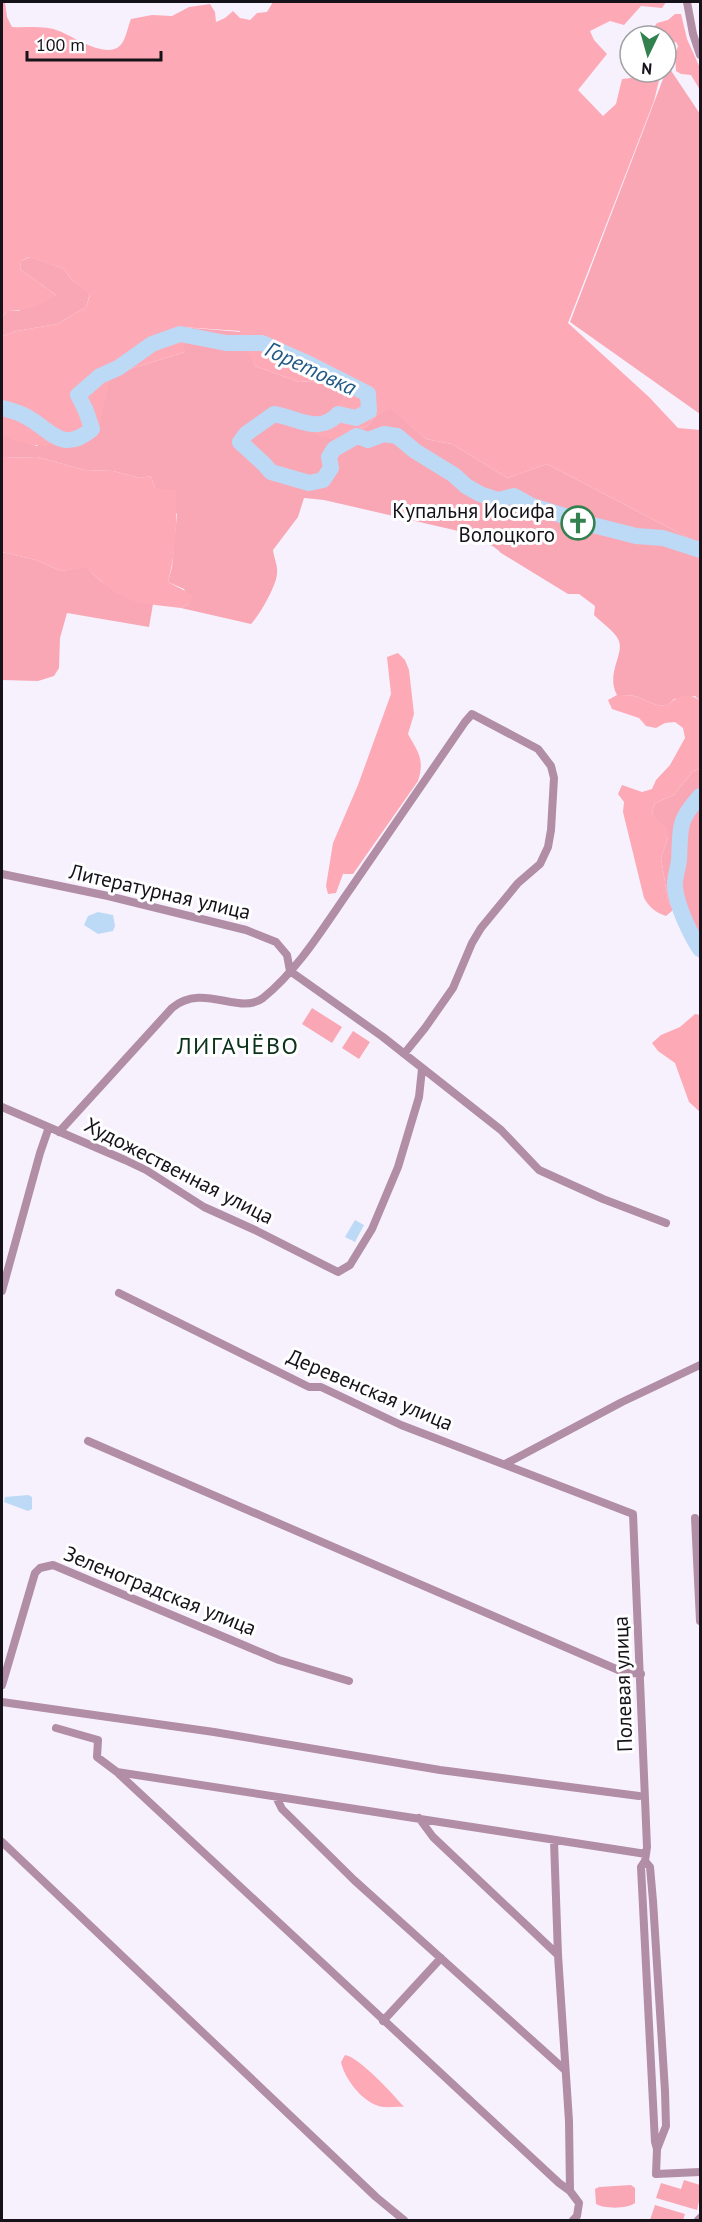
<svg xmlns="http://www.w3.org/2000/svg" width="702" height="2222" font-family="'PT Sans',sans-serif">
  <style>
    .green { fill: #f9a7b4 }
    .forest { fill: #fda9b6 }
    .water { fill: #bcdaf6 }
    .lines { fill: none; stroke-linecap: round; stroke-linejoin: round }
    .river { stroke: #bcdaf6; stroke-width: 16 }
    .street { stroke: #b28da6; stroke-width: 8 }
    .labels { text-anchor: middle; stroke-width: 6; stroke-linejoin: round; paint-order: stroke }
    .poi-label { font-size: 21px; fill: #151219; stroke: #fff; text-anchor: end }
    .street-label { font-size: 21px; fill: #151219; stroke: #fff }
    .water-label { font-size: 22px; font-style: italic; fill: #205986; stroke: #fff }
    .quarter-label { font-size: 24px; letter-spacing: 1.5px; fill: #0d321b; stroke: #fff }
  </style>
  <rect width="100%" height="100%" fill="#f7f1fe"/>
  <path class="green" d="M668 66 700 114V414L570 322Z
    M30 257 64 269 71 279 90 294 86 307 57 324 17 331 2 336V318L7 311H18L56 295 20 269 21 261Z
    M182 327 241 332 255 366 299 382 312 381 340 386 345 396C337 410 327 418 314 426L341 438 352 429 366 427 376 416 390 408 426 439 452 444 507 478 547 464 700 544V701L695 696 674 699 667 706C651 705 651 702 638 697 632 695 624 695 617 695 605 673 626 653 618 639 614 631 602 623 594 615L595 606 579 594H568L501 553C488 539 479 546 467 533L324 500 304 498 298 517 273 550C274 558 278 566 277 573 277 585 259 616 251 624L181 608 190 603 184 589 168 582 172 567 177 514 155 488 151 476 140 478 113 471 85 470 37 457 2 458V435L37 446 111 375 185 352 173 331Z
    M2 552 36 560 61 571 86 567C104 586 127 601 153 604L149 627 67 613 60 638 59 668 54 676 38 681 2 680Z
    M700 769V960L668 900 661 858 668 838 652 813 655 803 674 795 693 771Z
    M312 1008 342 1027 332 1043 302 1024Z
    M353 1031 370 1042 359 1059 342 1048Z
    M684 2180 700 2185V2197L697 2210 656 2198 661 2183 681 2189Z
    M631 2185 635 2188V2203C628 2209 604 2209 596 2204L595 2189 599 2187Z
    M655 2205 685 2214 683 2220H650Z"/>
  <path class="forest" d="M2 2H5L7 17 12 27C28 28 44 25 59 31 74 37 101 56 117 48 126 43 127 28 131 19L152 15 172 16 189 7 210 4 215 12 216 22 225 18 233 11 240 18 250 20 257 13 267 12 273 2H666L662 8 641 6 624 25 610 21 590 31 594 40 607 54 578 90 603 116 616 104 622 79 639 77 642 72H661L654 101 568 323 649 397 678 428 700 430V544L547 464 507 478 452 444 426 439 390 409 376 416 366 427 352 429 341 438 332 439 316 435 313 426 330 416 345 396 340 386 312 381 299 382 255 366 248 353 240 331 182 327 173 331 183 340 185 352 111 375 97 437C65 445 33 452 2 435V336L17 331 57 324 86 307 90 295 71 279 64 269 29 257 21 261 20 269 56 295C41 306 26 311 7 311L2 318Z
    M675 14H681L687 39 700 68V90L691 75 681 74 676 71 675 55 678 46 676 42 666 45V36H653L651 31 657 23 668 20Z
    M37 457 85 470 113 471 140 478 151 476 155 488 176 490C177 520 176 552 168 582L193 595 190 603 181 608 138 603 115 593 86 568 61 571 36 560 2 552V458Z
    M398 653 405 660 409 670 414 714 408 734C418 752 425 759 418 781L353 874H343L336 893 328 894 326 886 333 843 358 785 391 694 387 657Z
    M617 695C624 695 632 695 638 697 651 702 651 705 667 706 676 696 689 691 700 701V769L693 771 674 795 655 803 652 813 658 821 667 827 668 838 661 858 668 900 673 910 666 916C655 912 650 908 644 898L623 812 624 802 618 794 622 785 642 792 652 789 656 780 670 765 685 738 683 728 675 722 665 723 656 728 646 726 639 718 612 709 608 700Z
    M695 1014 700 1015V1112L689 1102 675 1063 658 1051 652 1043 661 1035 680 1027Z
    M345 2055C359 2057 394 2095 404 2107 396 2106 383 2109 376 2105 360 2099 344 2077 341 2062Z"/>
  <path class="water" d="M98 912 113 915 115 926 113 931 98 934 84 925 88 916Z
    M355 1220 364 1225 355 1242 345 1237Z
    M28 1495 32 1497V1509L28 1511 4 1502 5 1497Z"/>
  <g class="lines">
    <path class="river" d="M2 408C9 410 18 412 25 416 51 429 61 455 92 429L86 411 78 395 100 376 118 368 152 344 180 334 226 343H262L305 362 368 394 369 411 356 418 338 414C319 435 298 418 274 414L246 434 240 442 264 464 271 472 309 483 323 480 331 468 329 457 334 449 357 436 368 440 384 434 397 436 415 451 454 475 466 486 480 494 498 500 514 496 530 505 593 525 636 536 663 538 700 550
      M700 796C677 822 681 826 679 860 678 869 674 879 675 888 677 906 690 934 700 949"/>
    <path class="street" d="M687 2 693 34 700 55
      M2 874 108 896 246 930 276 942 287 955 290 971 383 1037 501 1130 539 1170 603 1199 666 1223
      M2 1107 125 1160 146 1170 204 1207 255 1230 338 1272 350 1265 372 1229 398 1167 419 1097 422 1069
      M59 1132 172 1008C203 982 239 1016 263 998 299 969 325 925 351 888 389 832 427 777 465 722L472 714 538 749 551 766 554 778 551 830 548 847 540 864 518 883 481 928 472 943 453 988 425 1028 404 1054
      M2 1291 40 1153 49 1127
      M119 1293 309 1387H321L401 1425 633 1514 647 1847 645 1861 641 1867 655 2142 657 2149 656 2174 700 2172
      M88 1441 623 1672 641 1674
      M505 1464 622 1402 700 1365
      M695 1518 700 1621
      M2 1685 35 1573 40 1568 53 1565 279 1660 349 1681
      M2 1702 214 1732 440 1770 639 1796
      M56 1728 98 1740 97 1757 117 1772 646 1854
      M119 1774 559 2183 570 2191
      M276 1797 282 1809 354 1880 565 2070
      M419 1818 433 1837 558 1955
      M554 1841 558 1955 569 2121 570 2191 579 2203 577 2216 573 2220
      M2 1842 376 2197 404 2220
      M645 1861 650 1867 653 1901 665 2091 666 2126 657 2149
      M383 2021 441 1958
      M698 2220 700 2218"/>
  </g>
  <defs>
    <symbol id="church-ring" viewBox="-11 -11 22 22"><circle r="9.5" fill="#fff" stroke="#348150" stroke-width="1.5"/><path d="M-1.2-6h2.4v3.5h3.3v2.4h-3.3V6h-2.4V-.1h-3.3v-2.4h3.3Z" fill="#348150"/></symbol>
  </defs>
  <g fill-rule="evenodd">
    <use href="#church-ring" x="559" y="504" width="38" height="38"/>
  </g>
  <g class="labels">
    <g class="poi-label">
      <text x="555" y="518">Купальня Иосифа<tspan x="555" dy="24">Волоцкого</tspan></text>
    </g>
    <g class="street-label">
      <text transform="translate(160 892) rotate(13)" y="7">Литературная улица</text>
      <text transform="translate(179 1171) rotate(27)" y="7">Художественная улица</text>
      <text transform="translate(370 1390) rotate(23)" y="7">Деревенская улица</text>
      <text transform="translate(160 1591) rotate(22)" y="7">Зеленоградская улица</text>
      <text transform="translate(623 1684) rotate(-92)" y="7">Полевая улица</text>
    </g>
    <g class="water-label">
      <text transform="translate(311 368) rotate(25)" y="8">Горетовка</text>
    </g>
    <g class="quarter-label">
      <text x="238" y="1054">ЛИГАЧЁВО</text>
    </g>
  </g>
  <rect width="702" height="2222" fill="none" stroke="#151219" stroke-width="6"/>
  <g transform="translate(648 54) rotate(185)"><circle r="28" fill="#ffffff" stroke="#a1a0a3" stroke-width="1.5"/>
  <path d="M0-4.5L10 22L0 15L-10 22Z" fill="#348150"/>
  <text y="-9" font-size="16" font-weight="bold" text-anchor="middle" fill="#151219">N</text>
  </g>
  <path d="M27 51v9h134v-9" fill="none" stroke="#151219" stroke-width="3"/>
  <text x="36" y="51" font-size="18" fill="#151219" stroke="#ffffff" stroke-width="4.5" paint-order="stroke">100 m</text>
</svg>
